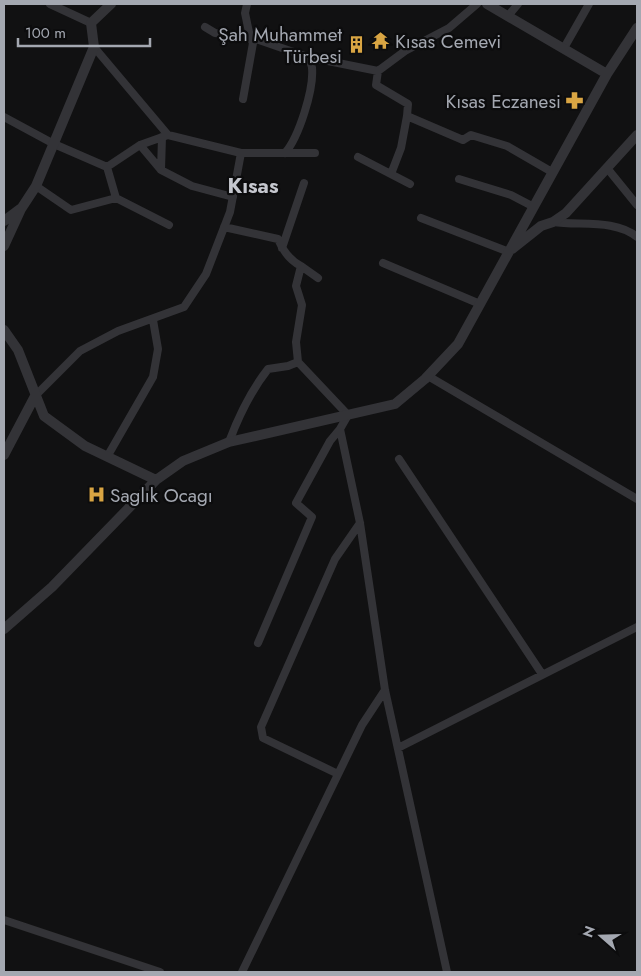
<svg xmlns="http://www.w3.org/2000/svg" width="641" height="976" font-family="Jost,sans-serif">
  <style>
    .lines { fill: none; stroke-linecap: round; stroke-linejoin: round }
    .minor { stroke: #333337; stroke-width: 8 }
    .tertiary { stroke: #333337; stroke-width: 10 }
    .labels { text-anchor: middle; stroke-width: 4.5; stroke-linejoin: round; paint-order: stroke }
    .poi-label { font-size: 19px; fill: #a4a8b1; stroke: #0c0c0d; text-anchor: end }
    .quarter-label { font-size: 21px; font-weight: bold; fill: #c5c7ce; stroke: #0c0c0d }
  </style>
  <rect width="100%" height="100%" fill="#111112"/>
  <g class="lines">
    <path class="minor" d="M50 4 91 23
      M247 4 245 13 250 37 308 57 378 71 405 51 449 28 477 4
      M508 16 518 4
      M205 27 215 33 250 37 253 43 243 99
      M564 48 589 4
      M378 71 376 85 408 104 407 116 463 140 471 135 507 146 552 172
      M4 117 54 144 107 167
      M140 145 161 170 192 186 233 197
      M241 153H315
      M285 153C299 137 314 89 312 68 312 65 309 60 308 57
      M358 157 410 184
      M607 168 637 205
      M161 170 162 137
      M391 174 401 148 407 116
      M459 179 511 195 532 206
      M36 186 71 210 116 198 107 167 140 145 168 135
      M116 198 169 225
      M421 218 509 252
      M553 222C580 226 615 219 637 237
      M224 227 278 239C283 251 289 260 301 266L296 286 302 305 296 342 298 362 348 415 340 429 360 523 385 690 447 972
      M282 248 304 183
      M383 263 480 304
      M301 266 318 278
      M428 376 637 499
      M35 396 80 351 118 331 184 307 206 274 230 212 241 153 168 135 94 47
      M229 442C239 415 250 392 268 369L288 366 298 362
      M107 457 153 377 158 349 153 320
      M399 459 542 674
      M258 643 312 517 296 503 330 441 340 429
      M398 748 637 627
      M338 774 263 738 261 727 335 559 360 523
      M4 920 160 972
      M242 972 362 725 385 690"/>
    <path class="tertiary" d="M487 4 607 74
      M4 221 20 209
      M4 246 21 209 36 186 94 47 91 23 111 4
      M512 249 541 226 553 222 566 213 637 135
      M4 330 18 350 44 416 85 446 156 480
      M4 455 35 396
      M4 629 52 587 156 480 183 461 229 442 395 404 425 379 458 344 607 74 637 28"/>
  </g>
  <defs>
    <symbol id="temple-bare" viewBox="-9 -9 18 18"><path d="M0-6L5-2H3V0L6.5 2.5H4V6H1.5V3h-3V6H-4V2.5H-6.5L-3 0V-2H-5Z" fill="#d9a543" stroke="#0c0c0d" stroke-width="2.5" paint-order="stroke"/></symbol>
    <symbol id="building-bare" viewBox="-9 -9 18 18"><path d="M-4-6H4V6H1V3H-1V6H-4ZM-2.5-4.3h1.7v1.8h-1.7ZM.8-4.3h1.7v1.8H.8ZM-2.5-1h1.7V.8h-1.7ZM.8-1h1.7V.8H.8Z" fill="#d9a543" stroke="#0c0c0d" stroke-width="2.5" paint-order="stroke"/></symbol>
    <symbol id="pharmacy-bare" viewBox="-9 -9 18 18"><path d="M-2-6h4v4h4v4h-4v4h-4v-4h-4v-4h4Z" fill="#d9a543" stroke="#0c0c0d" stroke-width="2.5" paint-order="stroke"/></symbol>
    <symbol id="hospital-bare" viewBox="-9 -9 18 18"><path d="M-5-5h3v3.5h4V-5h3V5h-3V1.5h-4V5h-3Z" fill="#d9a543" stroke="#0c0c0d" stroke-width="2.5" paint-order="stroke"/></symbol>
  </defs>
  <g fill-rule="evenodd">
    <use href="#temple-bare" x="368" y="28" width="25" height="25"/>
    <use href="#building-bare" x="344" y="32" width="25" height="25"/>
    <use href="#pharmacy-bare" x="562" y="88" width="25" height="25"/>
    <use href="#hospital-bare" x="84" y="482" width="25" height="25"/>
  </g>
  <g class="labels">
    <g class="poi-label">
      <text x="342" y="41">Şah Muhammet<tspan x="342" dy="22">Türbesi</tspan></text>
      <text x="395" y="48" text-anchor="start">Kısas Cemevi</text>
      <text x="561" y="108">Kısas Eczanesi</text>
      <text x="110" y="502" text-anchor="start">Saglık Ocagı</text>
    </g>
    <g class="quarter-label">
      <text x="253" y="193">Kısas</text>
    </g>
  </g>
  <rect width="641" height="976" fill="none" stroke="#a4a8b1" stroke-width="10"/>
  <g transform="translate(601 936) rotate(290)" stroke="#0c0c0d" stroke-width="4" paint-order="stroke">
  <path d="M0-4L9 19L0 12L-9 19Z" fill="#a4a8b1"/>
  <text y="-8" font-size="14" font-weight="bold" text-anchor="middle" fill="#a4a8b1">N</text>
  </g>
  <path d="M18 38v8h132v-8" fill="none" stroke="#a4a8b1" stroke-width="2.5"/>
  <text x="25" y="38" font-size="15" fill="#a4a8b1" stroke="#0c0c0d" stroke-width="4" paint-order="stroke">100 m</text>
</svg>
